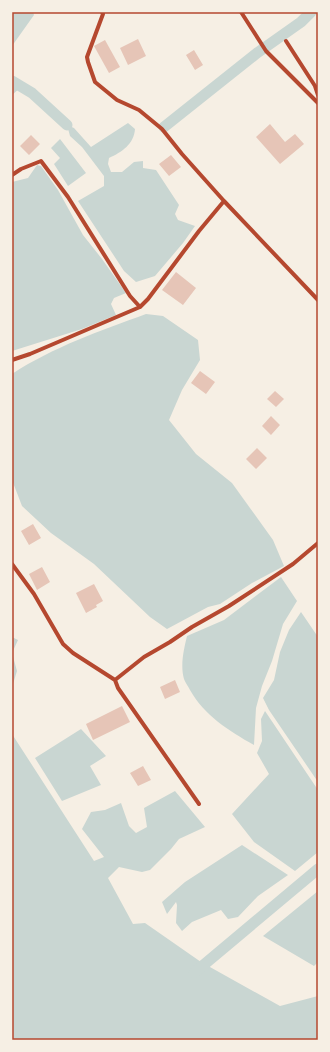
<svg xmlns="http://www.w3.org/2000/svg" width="330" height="1052" font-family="'Roboto Condensed',sans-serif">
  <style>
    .water { fill: #c9d6d2 }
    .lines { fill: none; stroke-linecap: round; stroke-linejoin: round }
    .canal { stroke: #c9d6d2; stroke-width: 11 }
    .building { fill: #e6c5b7 }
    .minor { stroke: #b5482f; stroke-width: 4 }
    .neatline { fill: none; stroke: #b5482f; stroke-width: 1.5 }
  </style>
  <rect width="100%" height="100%" fill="#f6efe4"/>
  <path class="water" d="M12 12H33L34 15 12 46Z
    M12 78 20 88 12 95Z
    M128 123 135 129C134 144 122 152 109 158L108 164 111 172H122L134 162 143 161V168L156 170 179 205 175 214 178 220 195 226 183 243 155 276 136 282 124 271 78 201 104 186V176L82 147 70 136 67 125 74 128 91 147Z
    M60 139 86 173 68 186 54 164 60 158 51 148Z
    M37 165 41 166 58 190 83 235 102 259 126 293 114 298 111 304 116 315 82 329 12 351V182L28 178Z
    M146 314 163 316 198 340 200 360 182 390 169 420 196 454 232 483 273 540 284 566 252 583 220 604 208 607 167 629 150 617 94 564 51 533 22 506 12 480V374C53 347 100 331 146 314Z
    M281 577 297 601 283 624 272 661 262 686 256 708 254 745C229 731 204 715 190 690 188 686 185 682 184 679 180 665 184 649 187 636L224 620Z
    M301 612 316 634 318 636V782L269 710 263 698 274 680 280 652 289 630Z
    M12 637 18 640 12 653 17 671 12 687Z
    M265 711 318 790V852L295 871 254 842 232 814 269 774 257 753 262 741 261 719Z
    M81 729 106 756 90 766 101 785 62 801 35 758Z
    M12 734 94 861 104 857 82 829 91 812 105 810 121 803 129 826 136 833 147 827 144 808 175 791 205 827 179 839 171 849 150 870 142 872 119 867 108 878 133 924 145 923 201 962 280 1006 318 996V1040H12Z
    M242 845 288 875 258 896 238 917 228 919 221 910 192 922 182 931 176 923 177 905 176 902 167 914 162 902 185 882Z
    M318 891V962L314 966 263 936Z"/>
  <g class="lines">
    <path class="canal" d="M12 81 32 93 67 125
      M164 127 257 53 301 22 311 12
      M194 973 318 869"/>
  </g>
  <path class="building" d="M138 39 146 56 128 65 120 48Z
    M105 40 120 67 109 73 94 46Z
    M194 50 203 65 195 70 186 55Z
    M270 124 285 142 295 134 304 144 280 164 256 137Z
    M31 135 40 144 29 155 20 146Z
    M171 155 181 167 169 176 159 164Z
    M176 272 196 288 183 305 162 290Z
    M200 371 215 382 206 394 191 383Z
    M275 391 284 399 276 407 267 399Z
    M271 416 280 425 271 435 262 426Z
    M257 448 267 458 256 469 246 459Z
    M33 524 41 538 29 545 21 531Z
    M42 567 50 582 37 590 29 574Z
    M94 584 103 601 96 605 97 607 86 613 76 593Z
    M175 680 180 692 165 699 160 687Z
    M122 706 130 722 93 740 86 724Z
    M143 766 151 780 138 786 130 773Z"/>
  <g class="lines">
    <path class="minor" d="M102 12 103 14 87 57 88 62 95 82 117 100 139 110 162 129 182 154 224 201 318 300
      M241 12 266 51 318 103
      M286 41 315 86 318 95
      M12 175 21 169 41 161 68 197 130 296 140 307
      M12 360 30 354 140 307 148 299 199 231 224 201
      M12 564 34 594 63 644 73 653 115 680 118 688 199 804
      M115 680 144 657 170 642 192 627 229 606 293 564 318 543"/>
  </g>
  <rect width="330" height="1052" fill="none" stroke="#f6efe4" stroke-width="26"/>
  <rect x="13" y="13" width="304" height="1026" class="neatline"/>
</svg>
